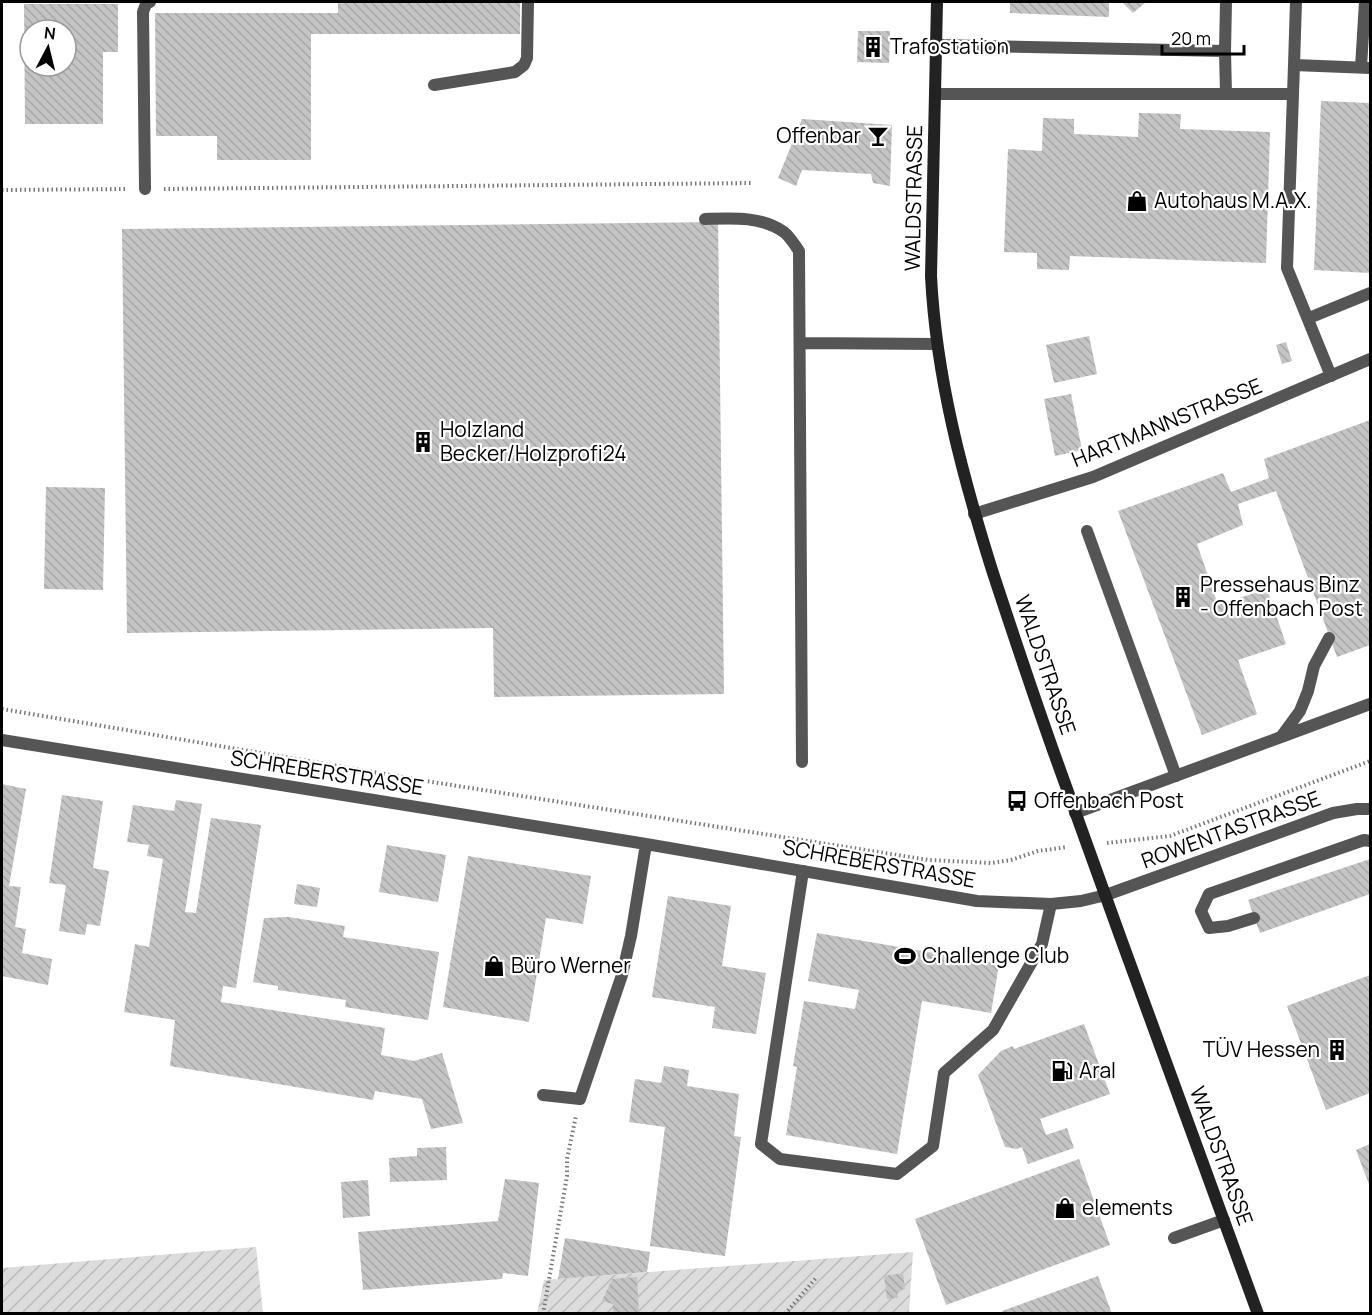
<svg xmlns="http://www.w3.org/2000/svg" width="1372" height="1315" font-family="Manrope,sans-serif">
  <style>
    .garden { fill: url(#garden-furrows) }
    .building { fill: url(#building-back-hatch); fill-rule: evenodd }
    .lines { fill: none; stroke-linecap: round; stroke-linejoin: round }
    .path { stroke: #777; stroke-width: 4; stroke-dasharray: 1.5 3; stroke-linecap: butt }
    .service { stroke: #555; stroke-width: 12 }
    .minor { stroke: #555; stroke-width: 12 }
    .secondary { stroke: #222; stroke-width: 12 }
    .labels { text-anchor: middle; stroke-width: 4.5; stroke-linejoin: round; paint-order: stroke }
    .poi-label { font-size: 21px; fill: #000; stroke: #fff; text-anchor: start }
    .street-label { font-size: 21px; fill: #000; stroke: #fff }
  </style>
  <defs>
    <pattern id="garden-furrows" width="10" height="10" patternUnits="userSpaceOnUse" patternTransform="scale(1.5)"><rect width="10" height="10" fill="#dcdcdc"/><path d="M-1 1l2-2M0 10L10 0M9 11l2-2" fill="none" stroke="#bbb"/></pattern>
    <pattern id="building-back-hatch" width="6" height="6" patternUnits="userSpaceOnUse" patternTransform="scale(1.5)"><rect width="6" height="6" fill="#c4c4c4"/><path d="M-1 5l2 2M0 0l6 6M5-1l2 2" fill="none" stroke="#a7a7a7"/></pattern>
  </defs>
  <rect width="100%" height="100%" fill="#fff"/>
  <path class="garden" d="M256 1247 263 1313H2V1268Z
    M913 1252 909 1313 537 1314 544 1280Z"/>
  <path class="building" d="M338 2H520V34H311V160H217V136H156L155 13H338Z
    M1010 2H1109V17L1010 13Z
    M1122 2H1146L1133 13Z
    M24 4H118V52H103V124H25ZM30 30H66V66H30Z
    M858 31H890L889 63 857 62Z
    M1321 101 1370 103V273L1314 270Z
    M1139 113 1181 114 1180 129 1270 132 1266 263 1070 256 1069 270 1037 269V253L1004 252 1008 149 1042 151 1043 118 1074 119V134L1138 137Z
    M802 119 892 125 890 186 873 183 871 174 802 170 796 186 778 178Z
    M718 222 724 694 494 697 493 628 127 633 122 229Z
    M1089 336 1097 374 1054 383 1046 345Z
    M1286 342 1292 361 1282 364 1276 345Z
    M1071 394 1082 450 1055 456 1044 399Z
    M1370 420V645L1337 657 1276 491 1238 504 1243 525 1197 544 1218 605 1267 589 1286 644 1238 660 1257 714 1202 735 1118 511 1223 473 1231 492 1269 478 1264 459Z
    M46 487 105 488 103 590 44 589Z
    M2 784 26 789 9 886 21 887 15 927 26 929 22 953 52 959 48 985 2 976Z
    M62 795 103 801 93 868 109 871 100 926 87 924 85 935 59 931 66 885 49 883Z
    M176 800 202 804 185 912 196 913 211 818 261 825 236 988 223 986 221 1002 385 1028 381 1055 414 1061 442 1053 463 1123 431 1129 422 1099 375 1091 373 1100 170 1066 175 1020 124 1012 135 944 149 947 163 859 147 856 149 845 127 842 133 805 174 811Z
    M387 845 446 855 438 902 379 892Z
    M468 856 591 876 583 924 546 918 529 1022 443 1007Z
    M1370 859V894L1260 933 1248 900Z
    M297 884 320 888 317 907 294 904Z
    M668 896 731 906 722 966 766 973 756 1034 712 1028 715 1007 652 997Z
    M289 917 345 926 343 937 439 952 428 1020 345 1007 346 1000 278 990V986L253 982 264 918Z
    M817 933 999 964 991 1013 922 1001 897 1154 786 1135 797 1067 793 1066 804 1001 855 1009 859 990 808 981Z
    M1370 975V1093L1326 1110 1287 1006Z
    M1084 1024 1110 1094 1040 1119 1046 1135 1067 1128 1074 1148 1028 1164 1022 1147 1017 1149 1005 1147 978 1075 1001 1051 1013 1046 1014 1049Z
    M664 1066 689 1070 687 1086 739 1094 734 1136 741 1137 725 1256 650 1246 665 1127 629 1122 635 1079 661 1083Z
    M1370 1144V1187L1356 1150Z
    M446 1147 447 1180 390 1182 389 1158 417 1156V1148Z
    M1079 1159 1110 1245 946 1305 915 1219Z
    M505 1179 539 1183 528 1276 503 1273 502 1279 363 1290 358 1232 498 1221Z
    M368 1180 370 1216 343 1218 341 1182Z
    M565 1238 650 1252 647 1272 558 1279Z
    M903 1273 905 1289 897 1291 898 1298 887 1299 884 1276Z
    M1098 1276 1112 1314H1003L1002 1311Z
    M637 1277 639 1313 613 1314V1304L602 1301 612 1279Z"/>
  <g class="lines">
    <path class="path" d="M164 189 751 183
      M2 190 127 189
      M2 709 426 781 929 860 991 863 1011 860 1038 851 1067 847
      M1107 843 1170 836 1370 761
      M543 1314 567 1176V1159L576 1116
      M785 1314 816 1278"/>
    <path class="service" d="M1225 51 1226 2
      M1294 65 1296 2
      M1361 67 1365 2
      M434 85 515 72 524 65 527 58 528 2
      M935 94H1226L1225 51 936 45
      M1226 94H1293
      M145 189 143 12 146 4 150 2
      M705 219C732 218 761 216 784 232 790 237 795 245 799 251L802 762
      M1309 318 1370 293
      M801 343 937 344
      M1331 376 1287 268 1294 65 1370 68
      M1087 531 1176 776
      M1329 638 1314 666 1308 691 1300 711 1281 737 1370 704
      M1075 813 1281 737
      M803 871 761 1144 780 1159 897 1174 933 1146 944 1073 993 1030 1042 944 1051 904
      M1254 918 1228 926 1209 928 1201 911 1209 894 1364 840 1370 841
      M1174 1238 1224 1220"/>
    <path class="minor" d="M974 514 1093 477 1370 359
      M2 740 646 844 977 901 1051 904 1081 901 1106 895 1333 813 1357 809H1370
      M543 1095 580 1099 622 975 631 936 646 844"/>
    <path class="secondary" d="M937 2 931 276C936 377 962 474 992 570 1015 640 1038 709 1063 778 1127 957 1193 1135 1258 1314"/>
  </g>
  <defs>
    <symbol id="building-bare" viewBox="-9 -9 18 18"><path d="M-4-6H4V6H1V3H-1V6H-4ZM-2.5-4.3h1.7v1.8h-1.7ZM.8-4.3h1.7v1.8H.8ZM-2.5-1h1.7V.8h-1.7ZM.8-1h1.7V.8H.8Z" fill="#000" stroke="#fff" stroke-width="2.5" paint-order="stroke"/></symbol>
    <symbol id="bar-bare" viewBox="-9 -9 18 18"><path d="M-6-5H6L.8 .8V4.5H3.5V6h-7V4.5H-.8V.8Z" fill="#000" stroke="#fff" stroke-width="2.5" paint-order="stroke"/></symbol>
    <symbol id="shop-bare" viewBox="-9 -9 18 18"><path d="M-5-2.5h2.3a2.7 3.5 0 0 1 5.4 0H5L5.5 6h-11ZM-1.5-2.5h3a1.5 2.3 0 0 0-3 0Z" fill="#000" stroke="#fff" stroke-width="2.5" paint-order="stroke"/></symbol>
    <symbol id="bus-bare" viewBox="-9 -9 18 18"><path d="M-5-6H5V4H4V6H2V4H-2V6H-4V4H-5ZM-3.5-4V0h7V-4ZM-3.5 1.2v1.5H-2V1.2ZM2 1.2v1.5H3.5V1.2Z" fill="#000" stroke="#fff" stroke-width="2.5" paint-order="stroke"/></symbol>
    <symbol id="stadium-bare" viewBox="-9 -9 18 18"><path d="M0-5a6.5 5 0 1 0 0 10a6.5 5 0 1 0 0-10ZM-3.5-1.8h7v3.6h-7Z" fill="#000" stroke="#fff" stroke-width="2.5" paint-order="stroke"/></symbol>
    <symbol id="fuel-bare" viewBox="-9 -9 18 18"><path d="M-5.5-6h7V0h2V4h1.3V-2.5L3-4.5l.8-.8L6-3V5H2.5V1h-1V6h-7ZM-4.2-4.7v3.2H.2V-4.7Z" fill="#000" stroke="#fff" stroke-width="2.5" paint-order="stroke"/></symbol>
  </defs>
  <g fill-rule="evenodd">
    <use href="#building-bare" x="858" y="32" width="30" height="30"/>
    <use href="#bar-bare" x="863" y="121" width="30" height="30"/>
    <use href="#shop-bare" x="1122" y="186" width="30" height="30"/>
    <use href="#building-bare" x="408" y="427" width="30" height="30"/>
    <use href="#building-bare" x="1168" y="582" width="30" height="30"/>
    <use href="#bus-bare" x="1002" y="786" width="30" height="30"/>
    <use href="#stadium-bare" x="890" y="941" width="30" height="30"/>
    <use href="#shop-bare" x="479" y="951" width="30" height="30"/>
    <use href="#building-bare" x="1322" y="1035" width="30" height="30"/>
    <use href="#fuel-bare" x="1047" y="1056" width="30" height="30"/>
    <use href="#shop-bare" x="1050" y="1193" width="30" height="30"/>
  </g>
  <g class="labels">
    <g class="poi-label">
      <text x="890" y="54">Trafostation</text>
      <text x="861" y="143" text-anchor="end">Offenbar</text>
      <text x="1154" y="208">Autohaus M.A.X.</text>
      <text x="440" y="437">Holzland<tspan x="440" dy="24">Becker/Holzprofi24</tspan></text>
      <text x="1200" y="592">Pressehaus Binz<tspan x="1200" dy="24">- Offenbach Post</tspan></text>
      <text x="1034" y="808">Offenbach Post</text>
      <text x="922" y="963">Challenge Club</text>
      <text x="511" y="973">Büro Werner</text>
      <text x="1320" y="1057" text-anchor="end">TÜV Hessen</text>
      <text x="1079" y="1078">Aral</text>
      <text x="1082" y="1215">elements</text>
    </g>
    <g class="street-label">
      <text transform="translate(914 198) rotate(-89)" y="7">WALDSTRASSE</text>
      <text transform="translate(1167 423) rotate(-22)" y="7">HARTMANNSTRASSE</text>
      <text transform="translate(1045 665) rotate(71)" y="7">WALDSTRASSE</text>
      <text transform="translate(327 773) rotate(9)" y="7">SCHREBERSTRASSE</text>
      <text transform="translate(1231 830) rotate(-20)" y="7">ROWENTASTRASSE</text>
      <text transform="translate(879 864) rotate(10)" y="7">SCHREBERSTRASSE</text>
      <text transform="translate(1221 1156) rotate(70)" y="7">WALDSTRASSE</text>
    </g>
  </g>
  <rect width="1372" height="1315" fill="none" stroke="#000000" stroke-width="6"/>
  <g transform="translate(48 48) rotate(7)"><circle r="28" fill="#ffffff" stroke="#999999" stroke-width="1.5"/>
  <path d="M0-4.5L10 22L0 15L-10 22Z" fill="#000000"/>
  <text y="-9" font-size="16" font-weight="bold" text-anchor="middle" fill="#000000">N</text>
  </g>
  <path d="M1162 45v9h82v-9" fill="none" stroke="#000000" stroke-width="3"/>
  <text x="1171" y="45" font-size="18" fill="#000000" stroke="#ffffff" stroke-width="4.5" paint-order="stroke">20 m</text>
</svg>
